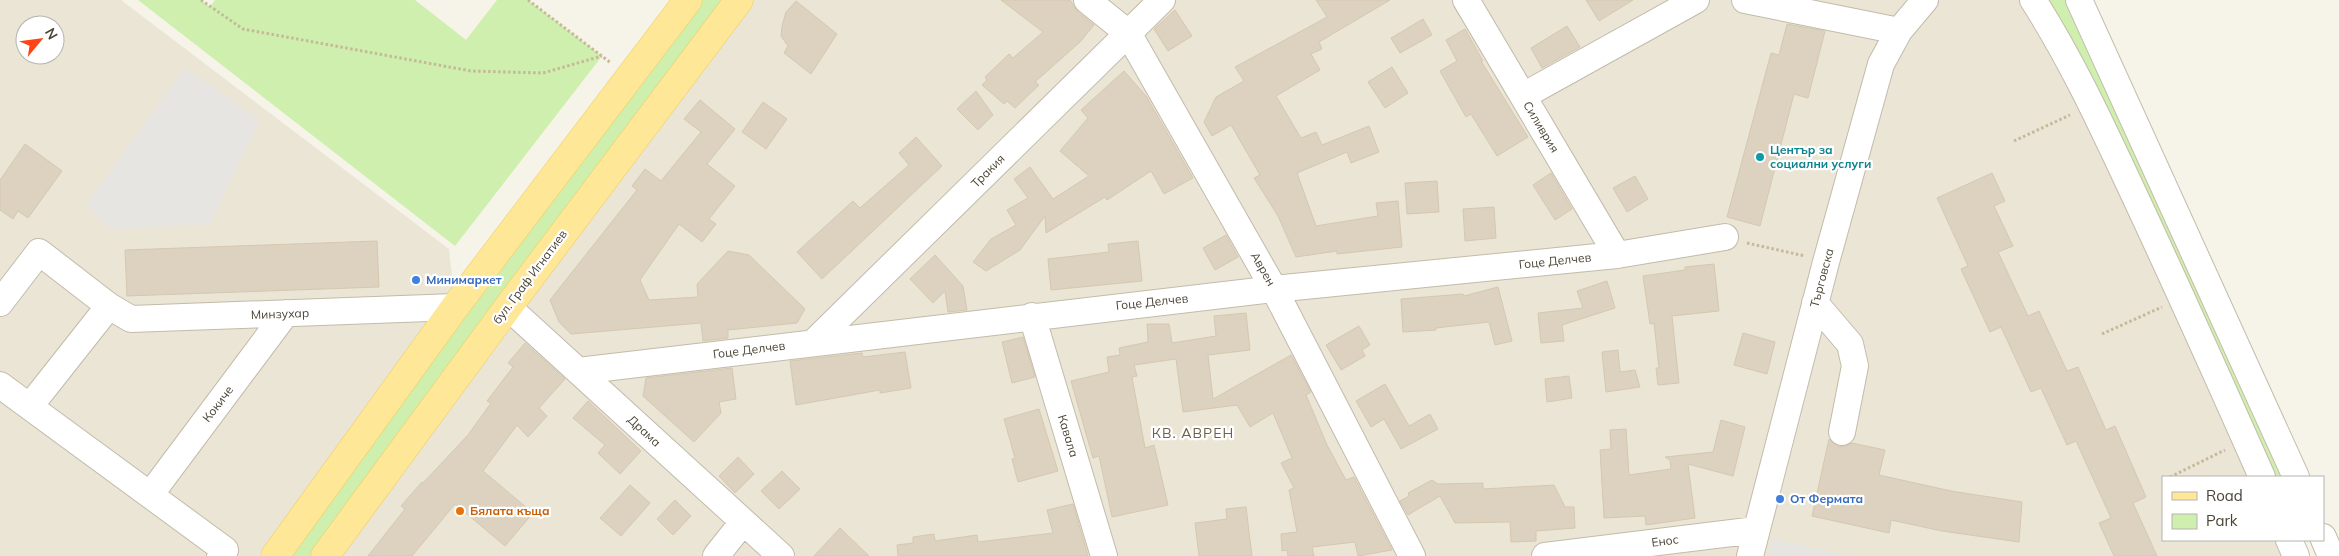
<svg xmlns="http://www.w3.org/2000/svg" width="2339" height="556" font-family="Mulish,sans-serif">
  <style>
    .residential { fill: #ebe5d6; fill-rule: evenodd }
    .green { fill: #ceefad }
    .parking { fill: #e7e5e1 }
    .building { fill: #dcd2bf; stroke: #d5c8af }
    .lines { fill: none; stroke-linecap: round; stroke-linejoin: round }
    .minor-casing { stroke: #c3bbaa; stroke-width: 28 }
    .major-casing { stroke: #f2cc5b; stroke-width: 29 }
    .path { stroke: #c6b999; stroke-width: 3; stroke-dasharray: 2.5 2.5; stroke-linecap: butt }
    .minor { stroke: #fff; stroke-width: 26 }
    .major { stroke: #ffe798; stroke-width: 28 }
    .culture-dot { fill: #0f9aa8; stroke: #fff; stroke-width: 2 }
    .shop-dot { fill: #3f7fe0; stroke: #fff; stroke-width: 2 }
    .food-dot { fill: #e8710a; stroke: #fff; stroke-width: 2 }
    .labels { text-anchor: middle; stroke-width: 4.5; stroke-linejoin: round; paint-order: stroke }
    .street-label { font-size: 12px; fill: #4b4436; stroke: #fff }
    .culture-label { font-size: 12px; font-weight: bold; fill: #0d838f; stroke: #fff; text-anchor: start }
    .shop-label { font-size: 12px; font-weight: bold; fill: #366cbe; stroke: #fff; text-anchor: start }
    .food-label { font-size: 12px; font-weight: bold; fill: #c56008; stroke: #fff; text-anchor: start }
    .neighbourhood-label { font-size: 14px; letter-spacing: 1px; fill: #6f624c; stroke: #fff }
  </style>
  <rect width="100%" height="100%" fill="#f6f3e8"/>
  <path class="residential" d="M0 0H121L449 249 455 307 739 0H2033L2262 477H2163V540H2289L2296 556H0ZM25 25H55V55H25Z"/>
  <path class="green" d="M138 0H201L210 7 215 0H415L466 40 497 0H528L602 56 455 246Z
    M688 0H739L325 556H275Z
    M2033 0H2079L2296 477H2262Z"/>
  <path class="parking" d="M185 68 260 120 210 224 110 229 86 205Z
    M1772 539 1851 556H1768Z"/>
  <path class="building" d="M1001 0H1070L1078 12 1094 25 1080 42 1035 82 1039 85 1015 108 1007 101 1004 104 982 85 987 80 985 77 1009 54 1013 58 1043 32Z
    M1316 0H1390L1319 42 1322 49 1311 54 1320 70 1276 96 1301 138 1316 132 1322 145 1369 126 1379 152 1351 163 1347 152 1297 173 1316 226 1378 216 1376 203 1398 201 1402 247 1337 254V251L1296 257 1278 216 1254 178 1260 175 1231 125 1212 136 1204 122 1216 97 1244 81 1235 67 1327 17Z
    M1586 0H1633L1599 21Z
    M796 1 837 34 811 74 784 53 788 46 781 36 782 26 786 12Z
    M1175 10 1192 36 1168 51 1154 29Z
    M1423 19 1432 35 1400 53 1391 38Z
    M1787 24 1825 31 1808 98 1794 94 1760 226 1727 217 1771 53 1779 55Z
    M1567 26 1580 47 1542 68 1531 48Z
    M1465 29 1483 61H1481L1528 137 1497 156 1471 114 1466 117 1440 71 1457 61 1446 40Z
    M1392 67 1408 93 1385 108 1368 82Z
    M1124 71 1146 96 1193 178 1164 194 1151 171 1107 200 1105 197 1046 233 1045 216 1020 250 986 271 973 262 991 239 1016 225 1007 210 1028 198 1014 179 1030 167 1053 199 1089 176 1060 151 1088 118 1081 110Z
    M976 91 993 115 978 130 957 109Z
    M700 100 735 129 707 164 735 186 709 219 716 224 702 242 679 224 640 280 649 300 698 297 697 284 728 251 749 255 805 309 797 323 728 330V338L703 341 701 323 571 334 559 322 550 300 637 190 632 186 645 169 661 181 701 132 684 119Z
    M763 102 787 119 766 149 742 132Z
    M916 137 942 166 822 279 797 252 853 201 860 208 909 165 899 153Z
    M25 144 62 171 28 218 18 211 13 219 0 210V180Z
    M1551 173 1572 209 1555 220 1533 185Z
    M1992 173 2005 201 1994 206 2013 246 1998 252 2028 316 2039 311 2067 371 2078 367 2106 430 2115 426 2146 497 2133 503 2157 556H2114L2099 523 2111 518 2076 441 2067 445 2041 388 2031 392 2001 327 1990 332 1961 269 1968 266 1937 198Z
    M1635 176 1648 199 1627 212 1613 188Z
    M1437 181 1439 212 1407 214 1405 183Z
    M1494 207 1496 238 1465 241 1463 209Z
    M1226 235 1238 257 1215 270 1203 248Z
    M377 241 379 287 127 296 125 250Z
    M1138 241 1142 281 1051 290 1048 259 1109 252 1108 244Z
    M935 255 963 286 967 310 948 312 945 291 933 303 910 279Z
    M1714 264 1719 311 1672 316 1679 383 1658 385 1656 368H1659L1654 323 1650 324 1643 276 1685 270V267Z
    M1607 281 1615 308 1562 325 1564 341 1541 343 1538 313 1583 308 1577 291Z
    M1498 287 1512 341 1495 345 1489 322 1436 328V330L1403 332 1401 299 1463 294 1464 296Z
    M1246 313 1250 350 1208 355 1213 399 1291 355 1311 392 1306 395 1327 445 1346 480 1354 477 1392 550 1358 556 1355 542 1312 547 1314 556H1288L1287 550 1282 551 1281 534 1297 532 1289 490 1294 488 1281 463 1292 458 1273 413 1250 427 1237 405 1183 412 1176 359 1134 365 1137 376 1132 377 1145 448 1154 445 1168 505 1112 517 1099 456 1093 458 1071 381 1109 372 1107 357 1120 355 1119 348 1148 342 1147 324H1169L1172 343 1216 336 1214 316Z
    M1359 326 1370 345 1362 350 1365 356 1341 370 1326 345Z
    M1743 333 1775 342 1767 374 1734 365Z
    M1023 337 1035 377 1012 383 1002 342Z
    M525 343 565 379 539 408 547 416 528 437 517 425 483 471 533 513 505 546 455 504 412 556H368L405 509 401 506 422 482 423 483 468 435 491 403 487 401 513 367 508 363Z
    M1618 350 1620 372 1635 370 1640 387 1606 392 1602 352Z
    M905 352 911 388 880 393V390L796 405 790 361 862 353 863 357Z
    M732 368 736 399 719 402 721 413 694 442 643 396 646 378Z
    M1569 376 1572 398 1547 402 1545 379Z
    M1385 384 1409 426 1430 414 1438 429 1401 449 1384 419 1371 427 1356 401Z
    M588 401 641 451 620 474 598 453 605 445 573 418Z
    M1039 409 1058 471 1018 482 1012 459 1015 458 1004 419Z
    M1721 420 1745 427 1733 476 1688 464 1695 518 1646 525 1645 516 1604 518 1600 450 1611 449 1610 430 1626 429 1629 475 1671 469 1670 460 1665 457 1713 452Z
    M1829 439 1839 447 1846 446 1852 443 1885 450 1879 475 1951 491 2022 502 2019 542 1942 531 1891 520 1889 533 1812 516Z
    M738 457 754 474 735 493 719 476Z
    M782 471 800 489 779 509 761 491Z
    M1432 480 1438 484 1483 483V489L1554 485 1565 507H1574L1575 528 1536 531V541L1511 542 1510 522 1455 523 1440 496 1408 515 1400 501 1409 496 1408 493Z
    M630 485 650 503 621 536 600 518Z
    M675 500 691 516 673 535 657 519Z
    M1073 504 1088 556H898L897 545 913 543V537L934 534 935 541 977 535 978 542 1053 533 1047 510Z
    M1246 507 1252 556H1199L1195 523 1227 519 1226 509Z
    M840 528 869 556H814Z"/>
  <g class="lines">
    <defs>
      <path id="minor" d="M1087 0 1128 33 1274 289 1412 556
        M1466 0 1617 255
        M1745 0 1899 31
        M2033 0C2071 59 2101 124 2131 188 2176 284 2219 380 2262 477
        M2079 0 2296 477
        M1523 96 1696 0
        M0 303 39 252 109 306 131 319 455 307
        M1815 303 1850 344 1855 366 1842 432
        M508 307 781 556
        M1032 316 1104 556
        M814 342 1162 0
        M578 371 1274 289 1617 255 1725 237
        M0 385 225 550 220 556
        M30 406 109 306
        M150 495 286 313
        M2323 537 2331 556
        M2289 540 2296 556
        M716 556 743 522
        M1545 556 1756 530
        M1750 556 1826 262 1881 64 1899 31 1925 0"/>
      <path id="major" d="M275 556 455 307 688 0
        M325 556 508 307 739 0"/>
    </defs>
    <use href="#minor" class="minor-casing"/>
    <use href="#major" class="major-casing"/>
    <path class="path" d="M201 0 243 29 471 71 543 73 602 56
      M528 0 611 63
      M2014 141 2070 115
      M1747 243 1805 256
      M2102 334 2162 307
      M2170 477 2225 450"/>
    <use href="#minor" class="minor"/>
    <use href="#major" class="major"/>
  </g>
  <circle class="culture-dot" cx="1760" cy="157" r="5"/>
  <g class="shop-dot">
    <circle cx="416" cy="280" r="5"/>
    <circle cx="1780" cy="499" r="5"/>
  </g>
  <circle class="food-dot" cx="460" cy="511" r="5"/>
  <g class="labels">
    <g class="street-label">
      <text transform="translate(1541 127) rotate(59)" y="4">Силиврия</text>
      <text transform="translate(988 171) rotate(-45)" y="4">Тракия</text>
      <text transform="translate(1555 261) rotate(-6)" y="4">Гоце Делчев</text>
      <text transform="translate(1263 269) rotate(60)" y="4">Аврен</text>
      <text transform="translate(530 277) rotate(-53)" y="4">бул. Граф Игнатиев</text>
      <text transform="translate(1822 278) rotate(-75)" y="4">Търговска</text>
      <text transform="translate(1152 302) rotate(-6)" y="4">Гоце Делчев</text>
      <text transform="translate(280 314) rotate(-2)" y="4">Минзухар</text>
      <text transform="translate(749 350) rotate(-7)" y="4">Гоце Делчев</text>
      <text transform="translate(218 404) rotate(-53)" y="4">Кокиче</text>
      <text transform="translate(644 431) rotate(43)" y="4">Драма</text>
      <text transform="translate(1068 436) rotate(73)" y="4">Кавала</text>
      <text transform="translate(1665 541) rotate(-7)" y="4">Енос</text>
    </g>
    <g class="culture-label">
      <text x="1770" y="154">Център за<tspan x="1770" dy="14">социални услуги</tspan></text>
    </g>
    <g class="shop-label">
      <text x="426" y="284">Минимаркет</text>
      <text x="1790" y="503">От Фермата</text>
    </g>
    <g class="food-label">
      <text x="470" y="515">Бялата къща</text>
    </g>
    <g class="neighbourhood-label">
      <text x="1193" y="438">КВ. АВРЕН</text>
    </g>
  </g>
  <rect x="2162" y="476" width="162" height="65" fill="#ffffff" stroke="#b7b4af"/>
  <rect x="2172" y="492" width="25" height="8" fill="#ffe798" stroke="#b7b4af"/>
  <text x="2206" y="501" font-size="15" fill="#4b4436">Road</text>
  <rect x="2172" y="514" width="25" height="15" fill="#ceefad" stroke="#b7b4af"/>
  <text x="2206" y="526" font-size="15" fill="#4b4436">Park</text>
  <g transform="translate(40 40) rotate(61)"><circle r="24" fill="#ffffff" stroke="#b7b4af"/>
  <path d="M0-4L9 19L0 12L-9 19Z" fill="#ff4516"/>
  <text y="-8" font-size="14" font-weight="bold" text-anchor="middle" fill="#4b4436">N</text>
  </g>
</svg>
